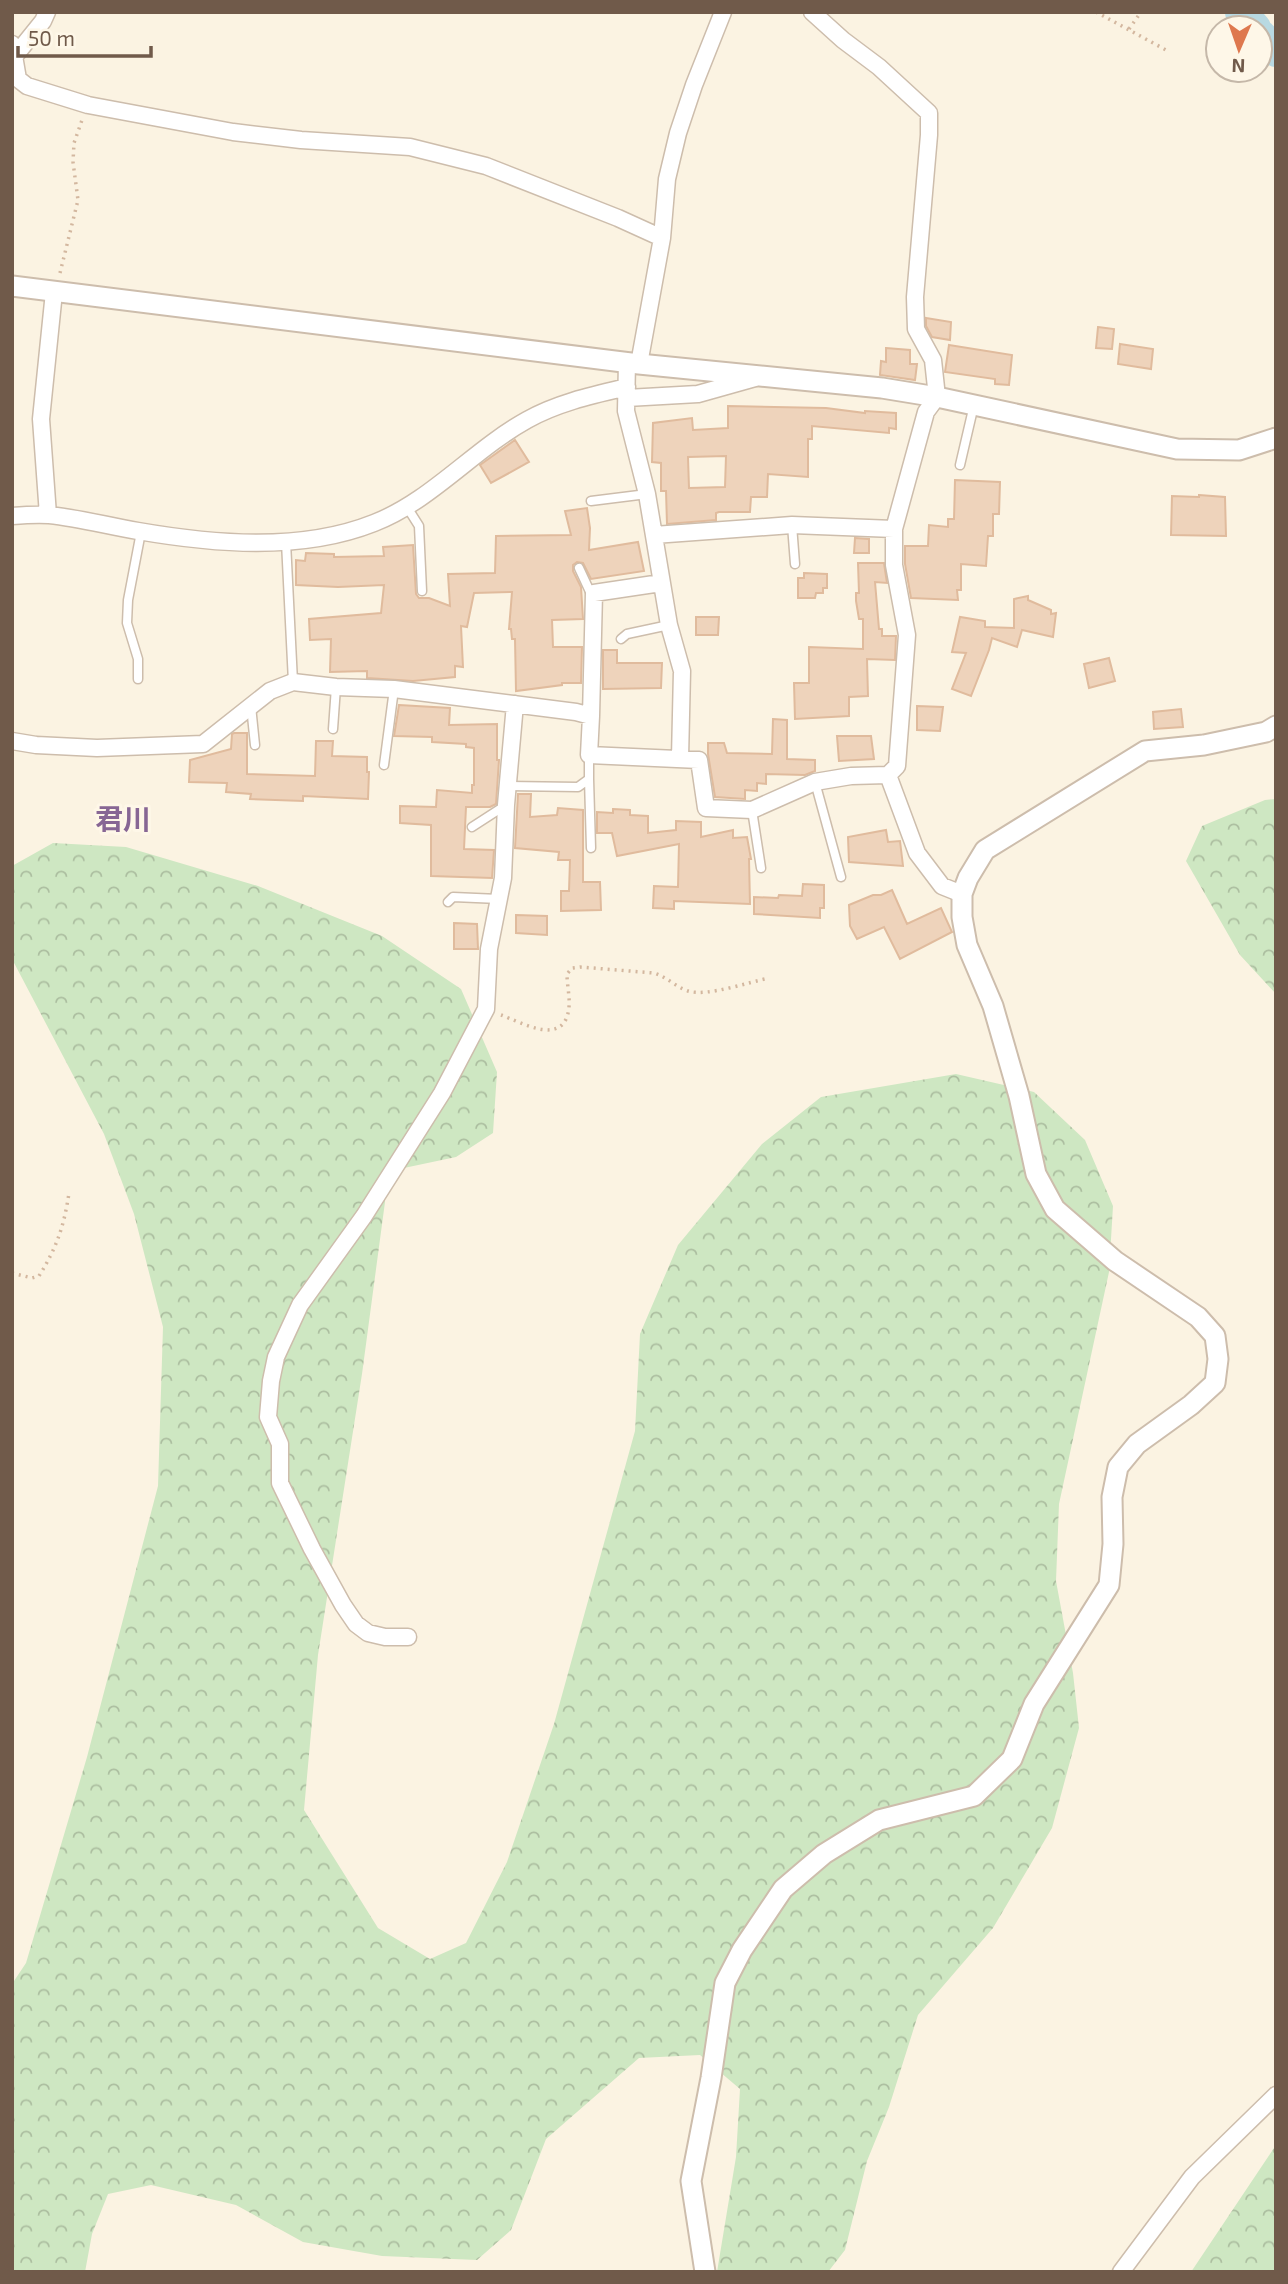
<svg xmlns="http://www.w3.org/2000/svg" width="1288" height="2284" font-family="'Exo 2','Noto Sans JP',sans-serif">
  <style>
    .forest { fill: url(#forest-crowns) }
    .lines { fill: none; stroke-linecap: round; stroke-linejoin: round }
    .river { stroke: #b8d9e2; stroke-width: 32 }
    .building { fill: #eed3bb; stroke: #e0bb9d; stroke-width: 2; fill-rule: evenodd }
    .service-casing { stroke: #cdbdac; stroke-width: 11 }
    .minor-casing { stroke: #cdbdac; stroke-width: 19 }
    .tertiary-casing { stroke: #cdbdac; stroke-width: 23 }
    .path { stroke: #d3b79f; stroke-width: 3.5; stroke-dasharray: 2 5; stroke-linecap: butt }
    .service { stroke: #fff; stroke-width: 8 }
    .minor { stroke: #fff; stroke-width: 16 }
    .tertiary { stroke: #fff; stroke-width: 19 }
    .labels { text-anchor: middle; stroke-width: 6; stroke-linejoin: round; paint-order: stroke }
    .quarter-label { font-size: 28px; font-weight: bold; fill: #876694; stroke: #fef7e8 }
  </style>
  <defs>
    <pattern id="forest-crowns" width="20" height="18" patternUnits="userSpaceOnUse" patternTransform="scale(1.75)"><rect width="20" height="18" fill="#cee7c2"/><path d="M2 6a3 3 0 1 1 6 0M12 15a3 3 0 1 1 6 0" fill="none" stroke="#acbea0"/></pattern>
  </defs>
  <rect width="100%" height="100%" fill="#fbf3e2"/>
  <path class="forest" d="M1276 799V994L1240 955 1186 861 1202 826 1265 800Z
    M53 843 126 847 258 886 382 936 461 989 497 1072 493 1133 456 1157 385 1172V1202L362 1374 318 1655 304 1810 378 1928 430 1959 466 1943 507 1862 554 1724 635 1431 640 1334 678 1245 762 1144 821 1097 956 1074 1034 1092 1085 1140 1113 1206 1109 1272 1059 1504 1056 1581 1073 1673 1079 1728 1052 1828 993 1928 918 2015 889 2107 867 2161 845 2250 828 2272H717L736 2157 740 2089 700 2055 639 2058 546 2139 511 2230 477 2260 382 2256 303 2242 236 2205 151 2185 108 2194 92 2234 85 2272H12V1984L26 1963 87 1757 158 1486 163 1327 134 1214 104 1134 12 959V866Z
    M1276 2145V2272H1191Z"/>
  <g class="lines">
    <path class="river" d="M1241 12 1255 28
      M1260 35 1276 51"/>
  </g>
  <path class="building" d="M926 318 951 322 950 340 932 337 926 326Z
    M1098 327 1114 329 1112 349 1096 348Z
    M1120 344 1153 349 1151 369 1118 364Z
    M949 345 1012 355 1009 385 995 384V379L945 372Z
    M886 348 910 350V364H917L915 380 880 375 881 361 886 362Z
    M728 406 826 408 865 413V411L896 413V429L889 428V433L812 426V439H808V477L768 474 767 497H751L750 512H719L716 513V520L667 524 666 491H661V463L652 462 653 423 692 418 693 430 728 428ZM726 456 725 487 689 488 688 457Z
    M515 440 529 462 491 483 480 465Z
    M955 480 1000 482 999 514H993V536H988L986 566 961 564V590H957L958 600 911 598 905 564V546H928L929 525 948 527V519H954Z
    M1199 495 1225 497 1226 536 1171 535 1172 496 1199 497Z
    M587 508 590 528 589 550 638 542 644 571 591 579 583 563 577 562 573 565V571L581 587 583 619 552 620 553 647H582L581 683H562V685L516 691 515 639H512L511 629H509L512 592 474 593 467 627 461 626 463 667 455 666V677L413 681 367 678V671L330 672 331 639 310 640 309 619 381 613 384 585 338 587 296 585V560L305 561 306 553 334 554V557L384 556 383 547 413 545 416 594 419 598H429L450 606 448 574 495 573 496 536 571 535 565 511Z
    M855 538 869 539V553H854Z
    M858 563H884L887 583 875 582 879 629H882V636H896L895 660 867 659 868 696 849 697V716L795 719 794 683H809V647L863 649V619H859L856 601V593H859Z
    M804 573 827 574V588H823V593H816L815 598H798V578H804Z
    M1028 596V600L1051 610V614L1056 613 1053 637 1022 630 1017 647 992 638 989 650 971 696 952 689 966 653 952 652 960 617 985 621V627L1014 628V599Z
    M696 617H719L718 635H696Z
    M603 650H617V663H662L661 688 603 689Z
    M1109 658 1115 681 1089 688 1084 664Z
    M399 705 450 708 449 725 497 724V760H499L496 804 490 807H466L464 849 494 850 492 878 431 876V825L400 823V806L436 807 437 790 472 793V785H474V748L466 747V744L432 742V737L394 736Z
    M917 706 943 707 940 731 917 730Z
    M1181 709 1183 727 1154 729 1153 712Z
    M773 719 787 720V759L815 760V771L805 775 766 774V784L757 783V791L745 790V799L715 797 708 754V743H724L727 753 772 754Z
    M234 733H247V774L315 776 316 741H333L332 756 367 757V772H369L368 799 303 796V801L250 799 251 794 226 792 227 783 189 782 190 760 231 749 232 734Z
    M837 736H871L874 759 839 761Z
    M518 794H531L530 817 557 815 558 808 583 810V882H600L601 910 561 911V891H569L570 860H558L559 852 515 848Z
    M613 809 630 810V815L648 816V833L676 830V821L701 822V837L733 830V838L747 837 751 859H749L750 904 674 901V909L653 908 654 886 678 887 679 844 617 856 612 833H597V812L613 813Z
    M886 830 888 842 900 841 903 866 849 862 848 837Z
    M803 884 824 885V908H820V918L754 914V897L778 898 779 895 802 896Z
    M892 890 907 924 941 908 952 932 900 959 884 927 857 939 850 926 849 905 873 895H881Z
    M516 915 547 916V935L516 933Z
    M454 923 477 924 478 949H454Z"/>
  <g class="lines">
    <defs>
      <path id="service" d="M960 465 974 405
        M591 501 647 494
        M407 507 419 526 422 591
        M792 525 795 564
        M286 542 293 682
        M579 568 592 596
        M621 639 627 634 669 625
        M138 679V659L127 623 128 600 141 532
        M251 706 255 745
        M333 729 336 687
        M384 765 394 689
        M589 779 591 848
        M815 782 841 877
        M508 786 578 787 589 779V755
        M752 810 761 868
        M472 827 506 805
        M448 902 453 897 499 899"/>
      <path id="minor" d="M12 44 18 79 27 86 88 105 233 132 301 140 410 147 486 166 618 218 662 238
        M14 57 43 21 47 12
        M627 362 626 411 647 494 669 625 682 671 680 758
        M639 364 662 238 667 179 678 133 694 85 723 12
        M627 398 698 394 755 378
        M48 515 41 419 54 292
        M12 516C24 515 37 514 49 515 79 518 108 526 138 531 213 544 301 552 374 523 431 501 473 450 527 420 557 403 593 395 627 387
        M654 535 792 525 894 529
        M591 716 594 593 661 583
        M12 741 36 745 97 748 203 744 270 691 293 682 336 687 394 689 576 712 591 716 589 755 699 760 706 808 752 810 815 782 851 776 888 775 897 766 907 635 894 565V529L926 412 937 397 933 360 916 329 915 297 929 135V113L879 67 843 40 812 12
        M888 775 917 853 942 886 962 894
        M408 1637H385L368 1633 356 1624 343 1605 312 1549 280 1483V1444L268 1417 271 1381 276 1357 300 1305 364 1216 442 1093 486 1009 489 949 503 878 506 805 515 704
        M1121 2272 1192 2177 1276 2095"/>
      <path id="tertiary" d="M12 286 639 364 882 388 937 397 1177 449 1239 450 1276 438
        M705 2272 691 2181 711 2078 725 1983 742 1950 783 1889 824 1854 879 1820 974 1796 1012 1759 1034 1704 1109 1585 1113 1544 1112 1497 1118 1467 1137 1444 1191 1405 1215 1383 1218 1359 1215 1336 1198 1317 1115 1261 1055 1209 1036 1174 1019 1096 993 1006 967 945 962 917V894L968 878 985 850 1145 751 1204 745 1266 732 1276 726"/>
    </defs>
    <use href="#service" class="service-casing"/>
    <use href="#minor" class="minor-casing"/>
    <use href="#tertiary" class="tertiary-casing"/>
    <path class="path" d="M1096 12 1166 50
      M1129 29 1141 12
      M60 273 78 200 73 162 74 143 82 120
      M501 1015C523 1023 565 1048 569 1007 570 997 567 985 567 974L572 968 580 967 654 973C667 977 676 987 688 991 707 997 749 982 769 978
      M12 1273 32 1278 39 1276C57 1247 64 1226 69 1193"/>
    <use href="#service" class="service"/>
    <use href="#minor" class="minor"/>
    <use href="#tertiary" class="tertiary"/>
  </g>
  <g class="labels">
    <g class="quarter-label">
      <text x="123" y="829">君川</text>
    </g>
  </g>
  <rect width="1288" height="2284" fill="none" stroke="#705a4a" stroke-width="28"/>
  <g transform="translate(1239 49) rotate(182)"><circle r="33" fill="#fef7e8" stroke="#c5b8a9" stroke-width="2"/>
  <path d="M0-5L12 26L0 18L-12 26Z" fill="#de784e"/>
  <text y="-10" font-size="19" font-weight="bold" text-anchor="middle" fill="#705a4a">N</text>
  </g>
  <path d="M18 46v10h133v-10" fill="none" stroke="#705a4a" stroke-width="3.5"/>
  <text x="28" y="46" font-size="21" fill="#705a4a" stroke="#fef7e8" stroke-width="5" paint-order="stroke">50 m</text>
</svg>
